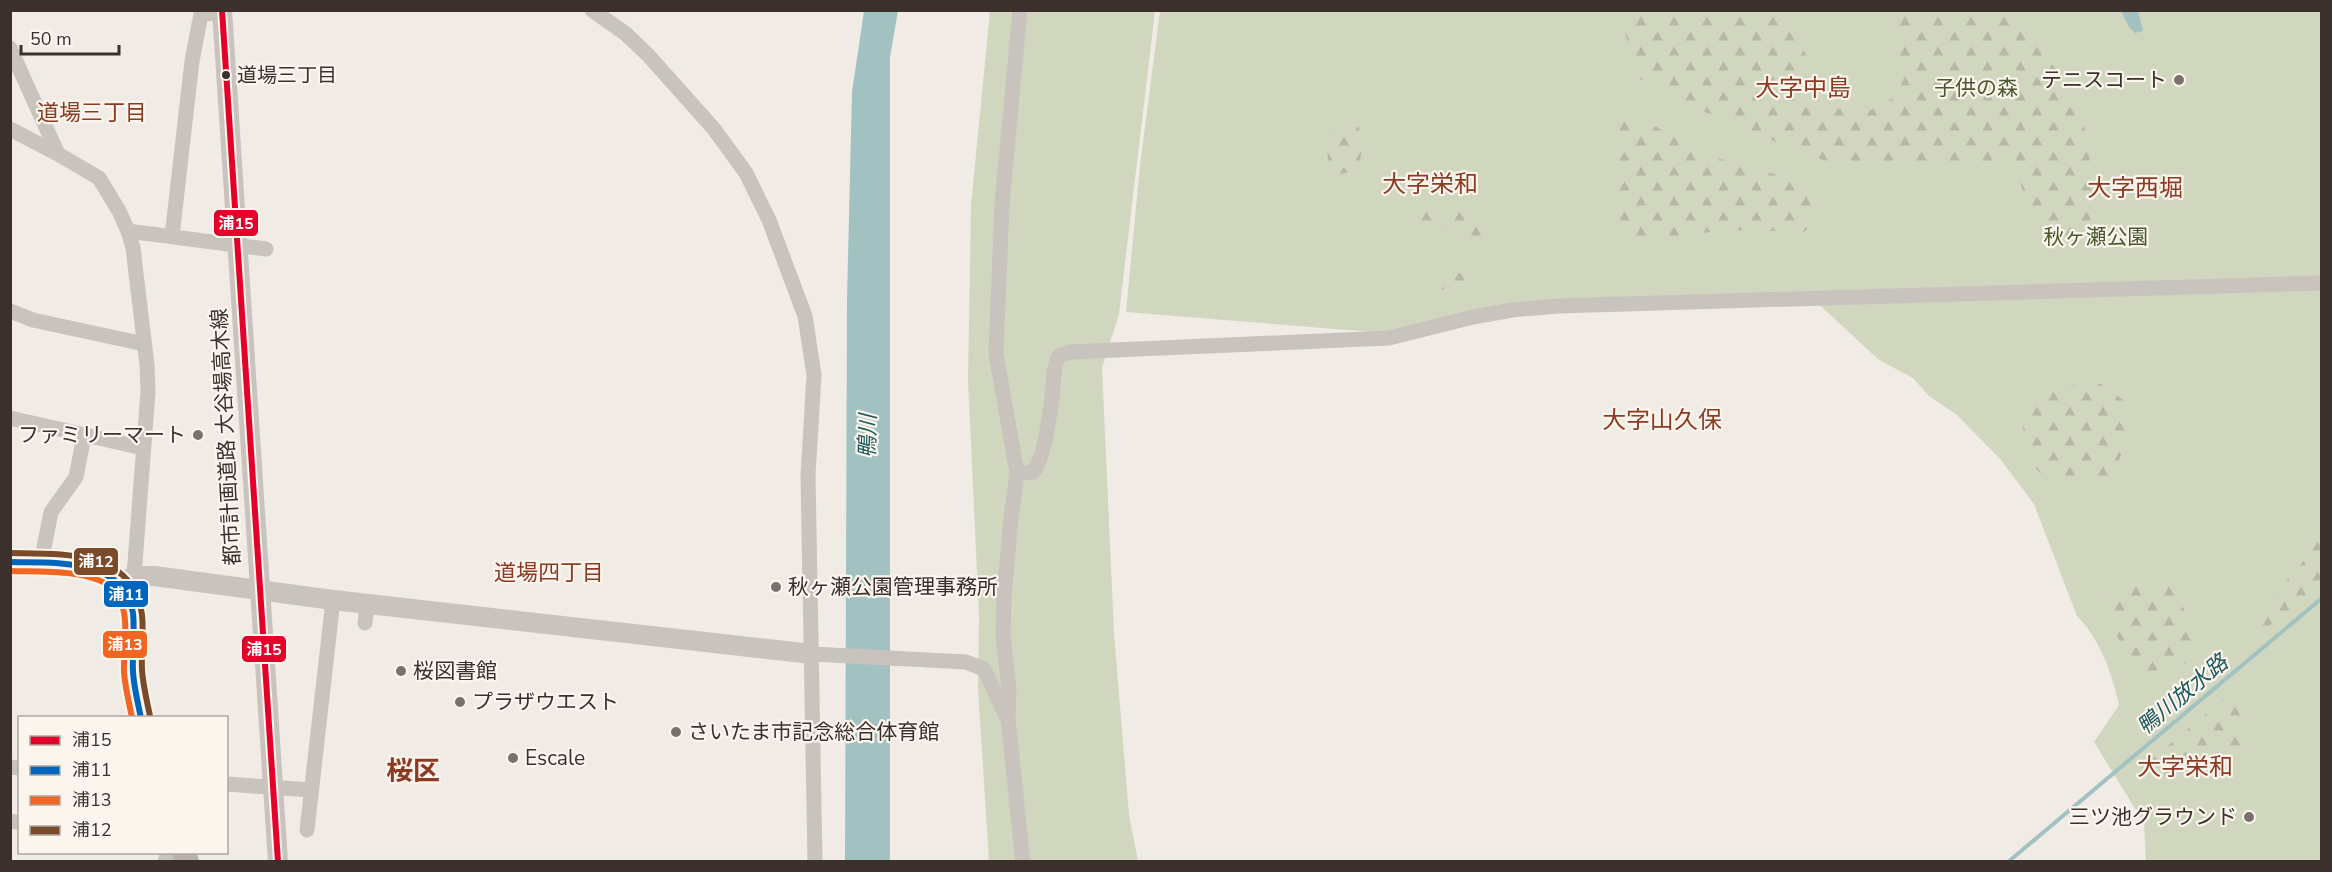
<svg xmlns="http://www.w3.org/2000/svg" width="2332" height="872" font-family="'Nunito Sans','Noto Sans JP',sans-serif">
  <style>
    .green { fill: #d1d6bf }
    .forest { fill: url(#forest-firs) }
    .water { fill: #a1c2c1 }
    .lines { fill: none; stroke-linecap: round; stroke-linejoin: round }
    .stream { stroke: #a1c2c1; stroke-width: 4 }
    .minor { stroke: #c9c3be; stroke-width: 15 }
    .tertiary { stroke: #c9c3be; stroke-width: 20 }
    .primary { stroke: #b8b1ad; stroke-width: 24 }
    .bus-1-casing { stroke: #fbf5ee; stroke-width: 10 }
    .bus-2-casing { stroke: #fbf5ee; stroke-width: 10 }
    .bus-3-casing { stroke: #fbf5ee; stroke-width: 10 }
    .bus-4-casing { stroke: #fbf5ee; stroke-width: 10 }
    .bus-1 { stroke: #e4002b; stroke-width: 6 }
    .bus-2 { stroke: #0065bd; stroke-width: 6 }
    .bus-3 { stroke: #f26522; stroke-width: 6 }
    .bus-4 { stroke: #7a4b2a; stroke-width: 6 }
    .bus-dot { fill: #3b302b; stroke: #fbf5ee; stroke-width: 2 }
    .poi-dot { fill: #7a716c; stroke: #fbf5ee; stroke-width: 2 }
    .labels { text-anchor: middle; stroke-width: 4.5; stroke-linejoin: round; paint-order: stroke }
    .bus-label { font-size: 20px; fill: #3b302b; stroke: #fbf5ee; text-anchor: start }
    .poi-label { font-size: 21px; fill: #3b302b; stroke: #fbf5ee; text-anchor: start }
    .park-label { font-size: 21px; fill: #4a5a2e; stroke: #fbf5ee }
    .street-label { font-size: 21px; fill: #3b302b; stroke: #fbf5ee }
    .neighbourhood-label { font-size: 22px; fill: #8c3b22; stroke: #fbf5ee }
    .water-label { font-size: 22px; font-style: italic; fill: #1f5a5e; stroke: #fbf5ee }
    .quarter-label { font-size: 24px; fill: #8c3b22; stroke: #fbf5ee }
    .district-label { font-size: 27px; font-weight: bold; fill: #8c3b22; stroke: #fbf5ee }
    .line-badge { stroke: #fbf5ee; stroke-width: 2 }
    .badge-label { font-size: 16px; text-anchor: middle; font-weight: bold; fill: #fff }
  </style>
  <defs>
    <pattern id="forest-firs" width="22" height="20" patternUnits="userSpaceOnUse" patternTransform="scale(1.5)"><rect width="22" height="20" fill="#d1d6bf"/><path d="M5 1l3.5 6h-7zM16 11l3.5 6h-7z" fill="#b4b8a4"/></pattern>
  </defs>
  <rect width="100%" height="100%" fill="#f0ebe5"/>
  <path class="green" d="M990 11H1155L1119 314 1102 368 1114 633 1129 815 1138 861H989L978 687 979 615 968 380 971 206Z
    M1160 11H2321V861H2146L2144 823 2094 742 2119 705C2112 673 2100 639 2077 616L2034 504 2001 460 1957 415 1929 396 1913 378 1879 360 1810 296 1620 301 1385 333 1126 312 1140 166Z"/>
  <path class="forest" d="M1621 11H1782V16L1797 36 1810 64 1805 73 1820 102 1853 114 1874 109 1898 95 1903 78 1893 52 1895 21 1879 11H2021L2028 35 2069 85 2085 129 2090 162 2092 196 2089 236 2050 235 2027 210 2020 180 2005 166 1975 162 1843 167 1787 147 1726 119 1687 106 1639 78 1625 33Z
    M1620 121 1648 122 1705 155 1766 171 1812 189 1818 217 1804 232 1747 230 1697 233 1676 239 1634 236 1615 214Z
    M1359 127C1364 155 1364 178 1329 173L1326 131Z
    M1429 207 1460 210 1469 219 1483 226 1488 239 1480 246 1465 247 1459 228 1455 224C1439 234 1430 221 1416 227L1414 214Z
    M1483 262 1490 265V274L1473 287 1432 290V279L1441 271 1471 274 1480 270Z
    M2082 384H2101L2126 402 2134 425 2114 472 2104 483C2096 482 2089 480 2081 480 2073 480 2061 482 2053 480 2025 473 2014 424 2032 403 2044 388 2064 386 2082 384Z
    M2321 510V583L2263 631 2251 620C2271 590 2303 572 2317 538 2320 529 2320 518 2321 510Z
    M2164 581 2176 593 2188 618 2202 634C2184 670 2181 677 2140 678L2098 602 2126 582Z
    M2232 692 2248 711 2243 754 2231 762 2195 768 2159 782 2136 779 2141 768Z"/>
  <path class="water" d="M864 11H898L890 57V861L845 862 847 299 852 92Z
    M2121 11H2138L2143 31 2135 33 2129 27Z"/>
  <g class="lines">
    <path class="stream" d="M2008 862 2322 598"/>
    <path class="minor" d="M592 10 626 34 648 55 714 129 746 173 769 220 805 316 814 375 808 475 815 862
      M10 48 58 154 99 178 119 211 128 231 133 248 147 365 148 392 134 576
      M10 129 58 154
      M128 231 266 249
      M172 236 192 61 201 14 222 13
      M10 311 33 320 144 344
      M10 418 143 448
      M1017 473 996 354 1002 204 1020 10
      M41 563 51 512 76 477 84 436
      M365 623 367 604
      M812 654 966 662 984 669 1008 720 1009 689 1003 634 1004 597 1011 518 1017 473 1033 472C1045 458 1049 418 1052 398 1054 384 1052 369 1059 356L1069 352 1389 338 1473 317 1512 310 1559 306 2322 283
      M1008 720 1023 862
      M10 767 20 768
      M226 784 311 790
      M10 821 20 823
      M307 830 333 600
      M165 862 168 852"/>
    <path class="tertiary" d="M222 10 278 862
      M121 583 134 576H154L333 600 812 654"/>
    <path class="primary" d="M10 562C40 563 73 562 102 572 145 585 131 638 133 672 134 688 138 703 141 718
      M184 852 187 862"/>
    <defs>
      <path id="bus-1" d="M222 10 278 862"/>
      <path id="bus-2" d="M10 562C54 563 124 557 133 613 135 632 132 653 133 672 134 688 138 703 141 718"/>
      <path id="bus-3" d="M10 571C38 572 88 569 111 587 133 605 123 647 124 672 125 687 129 702 132 718"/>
      <path id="bus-4" d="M10 553C60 554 135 549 142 615 144 633 141 652 142 670 143 686 147 701 150 716"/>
    </defs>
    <use href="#bus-1" class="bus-1-casing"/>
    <use href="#bus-2" class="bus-2-casing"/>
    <use href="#bus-3" class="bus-3-casing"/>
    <use href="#bus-4" class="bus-4-casing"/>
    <use href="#bus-1" class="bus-1"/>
    <use href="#bus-2" class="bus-2"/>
    <use href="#bus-3" class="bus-3"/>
    <use href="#bus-4" class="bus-4"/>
  </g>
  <circle class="bus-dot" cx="226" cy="75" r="5"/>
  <g class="poi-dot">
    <circle cx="2179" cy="80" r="6"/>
    <circle cx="198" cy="435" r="6"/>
    <circle cx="776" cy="587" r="6"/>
    <circle cx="401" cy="671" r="6"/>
    <circle cx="460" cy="702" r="6"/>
    <circle cx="676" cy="732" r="6"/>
    <circle cx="513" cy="758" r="6"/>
    <circle cx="2249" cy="817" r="6"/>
  </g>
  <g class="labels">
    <g class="bus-label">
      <text x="237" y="82">道場三丁目</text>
    </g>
    <g class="poi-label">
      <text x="2167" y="87" text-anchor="end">テニスコート</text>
      <text x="186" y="442" text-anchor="end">ファミリーマート</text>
      <text x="788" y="594">秋ヶ瀬公園管理事務所</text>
      <text x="413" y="678">桜図書館</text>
      <text x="472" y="709">プラザウエスト</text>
      <text x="688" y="739">さいたま市記念総合体育館</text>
      <text x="525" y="765">Escale</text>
      <text x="2237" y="824" text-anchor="end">三ツ池グラウンド</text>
    </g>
    <g class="park-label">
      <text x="1976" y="95">子供の森</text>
      <text x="2096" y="244">秋ヶ瀬公園</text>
    </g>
    <g class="street-label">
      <text transform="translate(226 437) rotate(-93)" y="7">都市計画道路 大谷場高木線</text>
    </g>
    <g class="neighbourhood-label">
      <text x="92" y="120">道場三丁目</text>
      <text x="549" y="580">道場四丁目</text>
    </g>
    <g class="water-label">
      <text transform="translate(867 436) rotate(-89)" y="8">鴨川</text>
      <text transform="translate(2182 694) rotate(-40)" y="8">鴨川放水路</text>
    </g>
    <g class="quarter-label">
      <text x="1803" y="96">大字中島</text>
      <text x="1430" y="192">大字栄和</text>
      <text x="2135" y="196">大字西堀</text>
      <text x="1662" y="428">大字山久保</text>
      <text x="2185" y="775">大字栄和</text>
    </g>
    <g class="district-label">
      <text x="413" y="780">桜区</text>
    </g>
  </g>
  <g class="line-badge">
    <rect x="213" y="209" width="46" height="28" rx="6" fill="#e4002b"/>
    <rect x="73" y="547" width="46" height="29" rx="6" fill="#7a4b2a"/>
    <rect x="103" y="580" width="46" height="28" rx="6" fill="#0065bd"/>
    <rect x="102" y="630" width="46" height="29" rx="6" fill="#f26522"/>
    <rect x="241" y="635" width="46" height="28" rx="6" fill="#e4002b"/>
  </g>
  <g class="badge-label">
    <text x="236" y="229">浦15</text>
    <text x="96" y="567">浦12</text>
    <text x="126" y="600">浦11</text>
    <text x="125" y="650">浦13</text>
    <text x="264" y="655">浦15</text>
  </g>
  <rect width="2332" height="872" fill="none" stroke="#3b302b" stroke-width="24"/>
  <rect x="18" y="716" width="210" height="138" fill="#fbf5ee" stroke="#aea6a0" stroke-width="1.5"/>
  <rect x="30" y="736" width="30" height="9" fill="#e4002b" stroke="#aea6a0" stroke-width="1.5"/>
  <text x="72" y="746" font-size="18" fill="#3b302b">浦15</text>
  <rect x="30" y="766" width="30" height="9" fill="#0065bd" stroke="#aea6a0" stroke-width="1.5"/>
  <text x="72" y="776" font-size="18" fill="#3b302b">浦11</text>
  <rect x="30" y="796" width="30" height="9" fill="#f26522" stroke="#aea6a0" stroke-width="1.5"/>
  <text x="72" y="806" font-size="18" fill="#3b302b">浦13</text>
  <rect x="30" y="826" width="30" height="9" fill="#7a4b2a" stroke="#aea6a0" stroke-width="1.5"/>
  <text x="72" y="836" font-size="18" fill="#3b302b">浦12</text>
  <path d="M21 45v9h98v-9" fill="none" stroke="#3b302b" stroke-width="3"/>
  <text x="30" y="45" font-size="18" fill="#3b302b" stroke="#fbf5ee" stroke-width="4.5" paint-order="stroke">50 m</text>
</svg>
